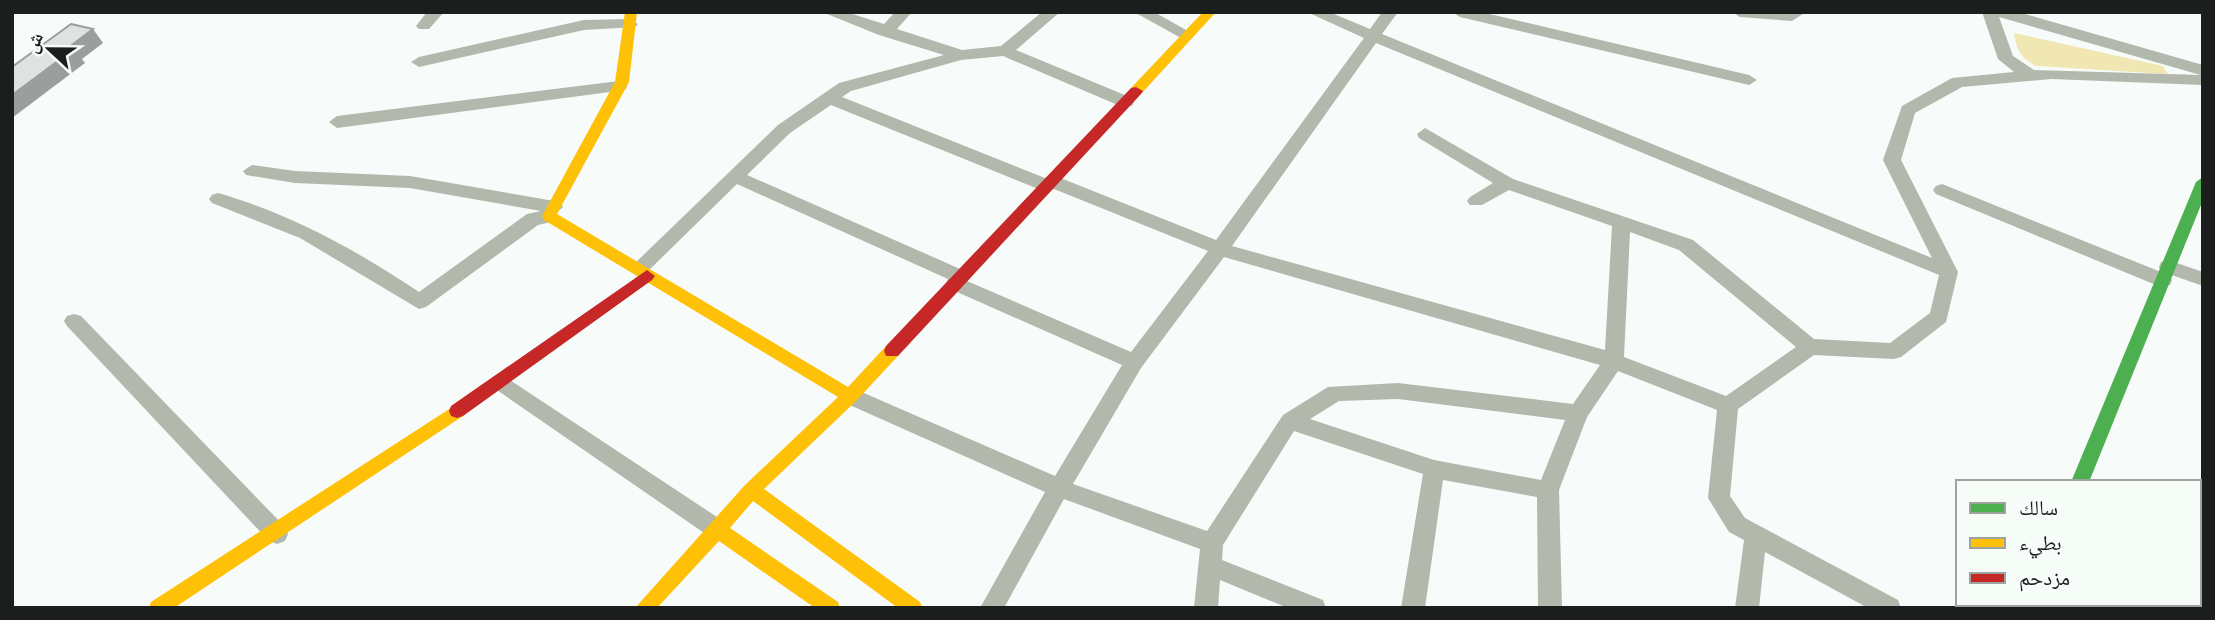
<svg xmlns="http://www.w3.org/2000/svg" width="2215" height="620" font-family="Arial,'Noto Naskh Arabic',sans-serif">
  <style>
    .green { fill: #f0e7b3 }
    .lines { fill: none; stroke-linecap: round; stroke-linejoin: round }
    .street { fill: #b2b8ac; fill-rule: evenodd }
    .fast { fill: #4caf50; fill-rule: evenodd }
    .slow { fill: #ffc107; fill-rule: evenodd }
    .jam { fill: #c62828; fill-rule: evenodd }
    .shaded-wall { fill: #9c9e9e }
    .building { fill: #dfe2e1; stroke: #9c9e9e; stroke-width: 2 }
  </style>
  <rect width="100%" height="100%" fill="#f7fbf9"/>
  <path class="green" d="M2014 33 2163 66 2168 74 2036 66C2020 57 2017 51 2014 33Z"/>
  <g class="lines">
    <path class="street" d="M427 12H444L429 29H419L416 26Z
      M822 12H846L884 24 895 12H912L897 29 962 50 1001 46 1042 12H1060L1016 50 1132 98 1134 102 1132 106H1120L1003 56 961 60 851 91 842 97 1045 178 1052 175 1058 177 1216 240 1364 38 1307 12H1329L1370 29 1382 12H1398L1382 34 1932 258 1883 160 1902 106 1952 78 2014 72 1998 59 1982 12H2018L2203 65V85L2052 79 1962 87 1915 113 1901 160 1958 272 1946 322 1901 357 1894 359 1814 355 1738 409 1730 496 1745 518 1898 600 1901 608H1868L1765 552 1759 608H1735L1744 540 1729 532 1708 498 1717 410 1618 371 1587 417 1559 490 1562 608H1538L1537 497 1443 480 1425 608H1401L1423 474 1294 431 1223 545 1222 560 1323 600 1326 608H1288L1220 580 1218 608H1194L1200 549 1064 499 1004 608H980L1045 492 843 402 840 396 843 390 850 388 857 390 1055 476 1122 365 948 288 946 283 948 279 737 184 646 273H632L630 268 778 125 839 83 944 55 879 35ZM1999 17 2197 74 2201 75 2034 70 2013 56ZM1376 43 1939 275 1930 313 1890 343 1814 339 1693 240 1513 179 1425 128 1417 134 1419 138 1493 183 1470 197 1467 201 1470 205H1482L1509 190 1612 226 1605 350 1232 246ZM831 105 1041 190 1047 192 1054 189 1208 251 1131 352 967 281 969 277 967 272 747 175 790 133ZM1630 232 1679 250 1796 347 1726 396 1624 357ZM1224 257 1600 365 1573 404 1398 383 1328 387 1283 415 1207 531 1073 484 1141 368ZM1398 399 1565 420 1541 480 1434 460 1310 419 1339 401Z
      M1134 12H1154L1195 35 1187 40 1181 38Z
      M1452 12H1481L1749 75 1757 80 1749 85 1460 17Z
      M1732 12H1806L1792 21 1740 17Z
      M630 19 638 24 635 27 584 30 419 67 411 62 419 57 584 20Z
      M619 81 627 86 625 90 337 128 329 122 337 116Z
      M252 165 295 171 410 176 554 201 560 202 563 207 556 213 558 216 555 221 538 225 426 307 419 309 300 238 212 203 209 199 212 195 218 193C291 214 356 250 419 292L527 214 541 211 410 188 295 183 246 175 243 171Z
      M1942 184 2161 272 2159 267 2161 262 2168 260 2203 272V286L2166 273 2172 280 2170 285H2156L1936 194 1933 190 1936 186Z
      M74 314 81 316 285 527 288 534 285 541 277 544 269 541 67 326 64 321 67 316Z
      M501 374 726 523 729 530 726 537 718 540 710 537 494 388 491 382 494 376Z
      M2043 604H2074L2075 608H2044Z"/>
    <path class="fast" d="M2203 177V200L2089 482H2071L2196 182Z"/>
    <path class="slow" d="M625 12H637L629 82 557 214 848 387 886 346H898L900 351 898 356 856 401 764 489 920 602 922 608H898L753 501 730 528 838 602 840 608H815L719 541 657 608H635L745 485 838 397 544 220 542 216 615 82Z
      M1203 12H1216L1141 94H1131V88Z
      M457 404 463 406 465 411 463 416 174 608H149L151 602Z
      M2018 604H2037L2036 608H2017Z"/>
    <path class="jam" d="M1136 87 1143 91 1141 94 898 356H886L884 351 886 346 1131 88Z
      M647 270 655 276 652 280 463 416 457 418 451 416 449 411 451 406Z"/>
  </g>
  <path class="shaded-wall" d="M93 29 103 43 82 59 85 63 12 118V95L68 48Z"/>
  <path class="building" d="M71 24 93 29 68 48 74 49 12 95V67Z"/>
  <rect width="2215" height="620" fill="none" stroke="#1c1e1d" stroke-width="28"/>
  <rect x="1956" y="480" width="245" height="126" fill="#f6fcf8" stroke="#9fa3a0" stroke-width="2"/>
  <rect x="1970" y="503" width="35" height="10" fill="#4caf50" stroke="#9fa3a0" stroke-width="2"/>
  <text x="2019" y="515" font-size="21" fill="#1c1e1d">سالك</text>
  <rect x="1970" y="538" width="35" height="10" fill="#ffc107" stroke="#9fa3a0" stroke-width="2"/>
  <text x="2019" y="550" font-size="21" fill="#1c1e1d">بطيء</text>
  <rect x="1970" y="573" width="35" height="10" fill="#c62828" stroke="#9fa3a0" stroke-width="2"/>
  <text x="2019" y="585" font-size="21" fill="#1c1e1d">مزدحم</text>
  <g transform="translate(49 49) rotate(292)" stroke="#f6fcf8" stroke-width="5" paint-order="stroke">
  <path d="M0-5L12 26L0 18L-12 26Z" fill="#1c1e1d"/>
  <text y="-10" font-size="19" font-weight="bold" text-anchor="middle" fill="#1c1e1d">ش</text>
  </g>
</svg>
